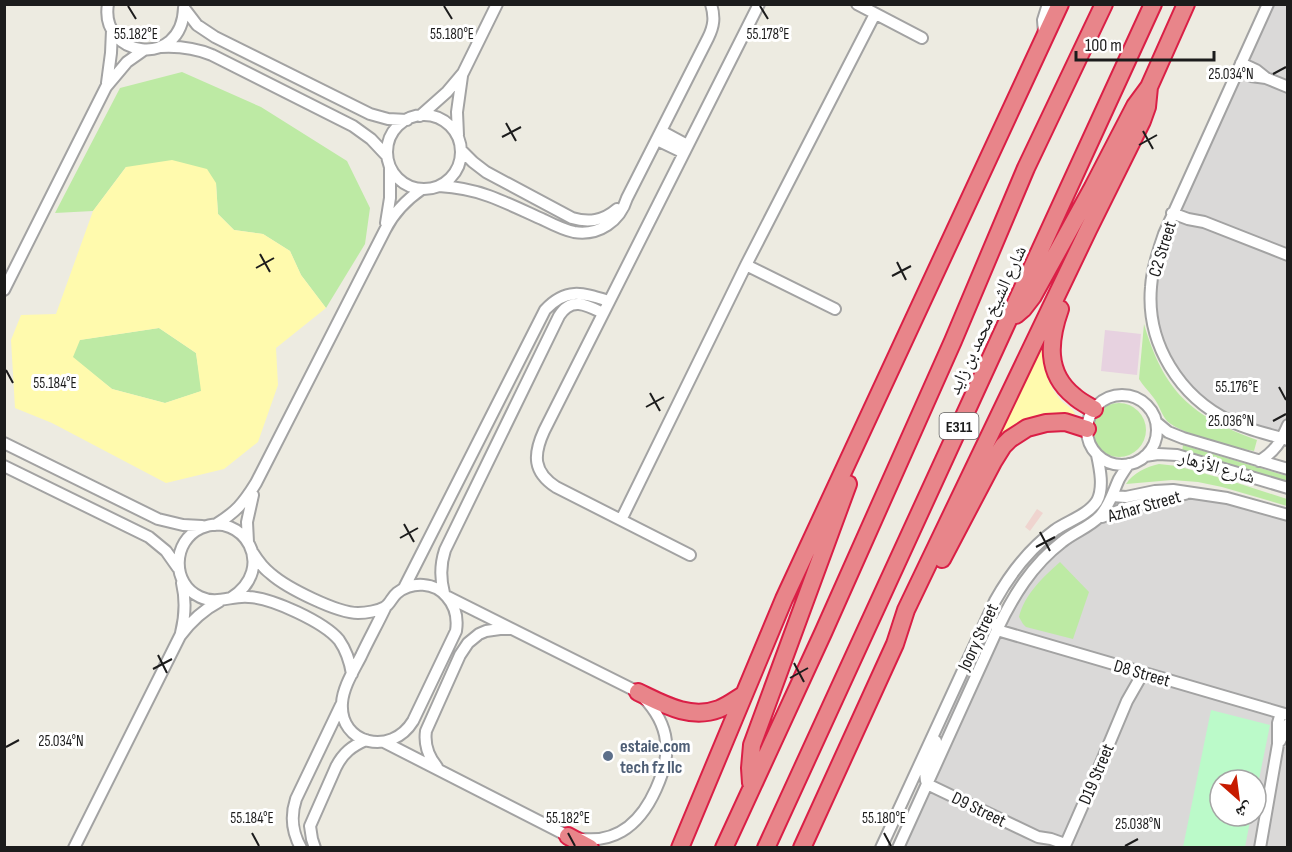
<svg xmlns="http://www.w3.org/2000/svg" width="1292" height="852" font-family="'Sofia Sans Condensed','Noto Naskh Arabic',sans-serif">
  <style>
    .residential { fill: #dad9d8; fill-rule: evenodd }
    .commercial { fill: #efd4cf }
    .industrial { fill: #e7d2e0 }
    .grass { fill: #bdeaa4 }
    .sand { fill: #fffaad; fill-rule: evenodd }
    .park { fill: #bbfac9 }
    .lines { fill: none; stroke-linecap: round; stroke-linejoin: round }
    .minor-casing { stroke: #a3a3a3; stroke-width: 14 }
    .highway-casing { stroke: #da1f46; stroke-width: 20 }
    .minor { stroke: #fff; stroke-width: 10 }
    .highway { stroke: #e8858a; stroke-width: 16 }
    .ticks { fill: none; stroke: #1c1c1c; stroke-width: 2 }
    .service-dot { fill: #5c6f8a; stroke: #fff; stroke-width: 2 }
    .labels { text-anchor: middle; stroke-width: 6; stroke-linejoin: round; paint-order: stroke }
    .shield { fill: #fff; stroke: #606060; stroke-width: 1.5 }
    .shield-label { font-size: 16px; font-weight: bold; fill: #1c1c1c }
    .street-label { font-size: 18px; fill: #1c1c1c; stroke: #fff }
    .service-label { font-size: 18px; font-weight: bold; fill: #4e5e75; stroke: #fff; text-anchor: start }
    .ticks-label { font-size: 15px; text-anchor: middle; fill: #1c1c1c; stroke: #fff; stroke-width: 6; stroke-linejoin: round; paint-order: stroke }
  </style>
  <rect width="100%" height="100%" fill="#edebe1"/>
  <path class="residential" d="M1262 5H1287V445L1264 439 1229 426 1209 415 1192 402 1177 386 1165 369 1157 351 1149 331 1145 300 1146 269 1156 238Z
    M1165 487 1287 512V847L890 848 976 657 1014 583 1034 557 1063 534 1095 516 1110 494ZM1220 780H1256V816H1220Z"/>
  <path class="commercial" d="M1037 509 1043 513 1030 531 1025 527Z"/>
  <path class="industrial" d="M1105 330 1141 334 1137 375 1101 371Z"/>
  <path class="grass" d="M182 72 261 107 347 161 370 208 365 244 326 308 301 275 290 251 263 234 234 230 218 214 216 183 126 167 93 211 55 213 120 88Z
    M1144 324C1164 392 1191 416 1257 440L1254 451C1245 449 1236 448 1227 446 1214 443 1176 430 1167 421 1161 414 1159 404 1153 397 1148 390 1143 386 1139 379Z
    M159 328 196 353 202 391 165 403 112 389 72 357 79 340Z
    M1092 430a27 27 0 1 1 54 0a27 27 0 1 1-54 0Z
    M1183 445 1287 476V483L1182 452Z
    M1159 464 1177 466 1228 480 1287 499V506L1222 487 1198 482 1172 480 1126 484C1133 473 1146 467 1159 464Z
    M1060 562 1089 592 1073 639 1026 627 1023 624 1019 617C1024 595 1044 576 1060 562Z"/>
  <path class="sand" d="M172 160 207 169 216 183 218 214 234 230 263 234 290 251 301 275 326 308 276 348 278 385 258 442 224 469 166 483 52 423 15 408 11 340 21 315 56 314 93 211 126 167ZM159 328 196 353 201 391 165 403 112 389 73 357 80 340Z
    M1042 335C1041 358 1044 379 1059 398 1064 405 1072 407 1075 414L1074 417C1067 416 1061 414 1054 414 1031 413 1009 428 994 444Z"/>
  <path class="park" d="M1211 710 1270 725 1256 794V780H1220V816H1251L1245 847H1183Z"/>
  <g class="lines">
    <defs>
      <path id="minor" d="M108 4C99 57 182 70 184 8
        M857 4 922 38
        M1268 4 1164 234C1158 251 1152 269 1151 287 1146 344 1180 397 1230 421 1248 430 1269 434 1288 440
        M184 8 197 25 215 37 370 114 388 119 407 120
        M1044 33 1043 20 1048 4
        M161 47C179 46 195 48 212 55L353 126 371 139 387 156
        M1241 63 1256 70 1266 78 1288 87
        M1238 70 1251 76 1266 78
        M107 83 111 53 112 30
        M387 152a37 37 0 1 1 74 0a37 37 0 1 1-74 0Z
        M420 116 447 92 463 73 497 4
        M661 131 687 145
        M458 135 457 112 462 76
        M657 140 684 153
        M461 150 473 162 486 172 572 218C589 223 603 221 617 209
        M439 186C456 187 473 190 489 196 508 203 526 212 544 220 554 225 564 230 574 232 599 236 620 221 627 198L708 38C714 26 715 17 711 4
        M1172 213 1188 219 1204 222 1288 255
        M386 223 390 198V167
        M746 265 835 309
        M4 290 106 87 127 62 144 50
        M1087 430a35 35 0 1 1 70 0a35 35 0 1 1-70 0Z
        M1156 422 1168 432 1183 438 1288 469
        M4 443 158 519 183 525 202 526
        M1145 456 1158 454 1177 455 1288 488
        M1259 461C1275 452 1281 441 1288 425
        M4 466 149 537 166 551 178 568
        M1112 496 1126 497 1155 491 1173 490 1227 498 1288 515
        M1102 517 1129 507 1185 494
        M621 520 746 265 875 14
        M215 525C236 512 243 504 256 483L385 230C394 212 406 200 422 189
        M248 542 247 522 253 495
        M253 553C258 561 263 568 271 574 287 588 337 613 358 613 366 613 378 611 385 607 390 604 392 597 397 593 412 581 435 582 447 597 456 607 458 618 456 631L413 721C391 757 339 744 342 703 343 687 354 670 361 656 369 639 378 623 386 606
        M690 555 556 487C533 472 533 455 544 431L759 4
        M404 588 545 310C566 287 583 293 609 301
        M444 593C440 578 440 565 445 550L559 316C571 296 587 305 603 313
        M231 598C278 568 243 510 201 528 172 541 171 584 200 597 217 605 232 595 249 597 272 598 324 622 339 640 346 650 350 662 352 674
        M996 624 997 630 1288 715
        M181 633C185 617 186 600 182 583
        M936 741C934 756 921 769 927 784L1038 837 1051 839 1065 844
        M1280 741 1288 724
        M384 742 568 836C611 848 639 827 656 789 664 771 669 754 665 735 661 717 651 704 638 692L448 597
        M437 767C428 756 424 745 426 731L460 655 468 643 479 634 486 631 500 629H510
        M74 848 180 636C191 621 203 610 220 601
        M301 848C292 832 290 817 296 799L341 705
        M315 848 312 839 310 826 336 767C343 753 352 746 366 740
        M881 848 995 601C1010 574 1029 549 1055 530 1068 521 1088 515 1097 501 1104 488 1100 469 1097 455
        M898 848 997 630C1013 596 1032 565 1062 542 1074 532 1090 527 1100 516 1110 505 1113 492 1119 479 1122 474 1125 469 1129 464
        M1064 848 1093 782 1127 701 1143 673
        M1260 848 1278 744V723L1281 713"/>
      <path id="highway" d="M1060 309C1049 340 1045 373 1074 396 1079 401 1087 405 1094 409
        M1016 315 1023 309 1033 296 1093 187 1135 106 1149 87 1186 4
        M942 559 993 462 1003 446 1010 439 1027 428 1046 423 1065 422 1087 429
        M638 692C663 704 690 720 719 709 727 706 735 700 743 695
        M751 783 750 768 752 745 848 484
        M568 836 590 848
        M680 848 784 599 1060 4
        M724 848 823 633 953 341 1026 168 1104 4
        M766 848 1153 4
        M802 848 895 644 906 610 1088 230 1142 121 1147 107 1149 87"/>
    </defs>
    <use href="#minor" class="minor-casing"/>
    <use href="#highway" class="highway-casing"/>
    <use href="#minor" class="minor"/>
    <use href="#highway" class="highway"/>
  </g>
  <path class="ticks" d="M128 6 136 19M444 6 452 19M760 6 768 19M1273 74 1286 67M506 123 516 141M1143 131 1153 149M502 137 521 127M1139 145 1157 135M260 254 270 272M897 262 906 280M256 268 274 258M892 276 911 266M6 370 13 383M1279 387 1286 400M650 393 660 411M646 407 664 397M1273 421 1286 414M404 524 414 542M1040 532 1050 551M400 538 418 528M1036 547 1055 537M158 655 167 673M794 663 804 682M153 669 172 659M790 678 808 668M6 747 19 740M252 833 259 846M568 833 575 846M884 833 891 846M1125 846 1138 839"/>
  <circle class="service-dot" cx="608" cy="756" r="6"/>
  <g class="labels">
    <rect class="shield" x="939.5" y="413" width="39" height="26" rx="4.5"/>
    <g class="shield-label">
      <text x="959" y="432">E311</text>
    </g>
    <g class="street-label">
      <text transform="translate(1162 249) rotate(-73)" y="6">C2 Street</text>
      <text transform="translate(987 320) rotate(-65)" y="6">شارع الشيخ محمد بن زايد</text>
      <text transform="translate(1217 467) rotate(16)" y="6">شارع الأزهار</text>
      <text transform="translate(1144 506) rotate(-16)" y="6">Azhar Street</text>
      <text transform="translate(978 637) rotate(-65)" y="6">Joory Street</text>
      <text transform="translate(1142 673) rotate(16)" y="6">D8 Street</text>
      <text transform="translate(1096 774) rotate(-67)" y="6">D19 Street</text>
      <text transform="translate(979 809) rotate(26)" y="6">D9 Street</text>
    </g>
    <g class="service-label">
      <text x="620" y="752">estaie.com<tspan x="620" dy="21">tech fz llc</tspan></text>
    </g>
  </g>
  <g class="ticks-label">
    <text x="136" y="39">55.182°E</text>
    <text x="452" y="39">55.180°E</text>
    <text x="768" y="39">55.178°E</text>
    <text x="1231" y="79">25.034°N</text>
    <text x="55" y="388">55.184°E</text>
    <text x="1237" y="392">55.176°E</text>
    <text x="1231" y="426">25.036°N</text>
    <text x="61" y="746">25.034°N</text>
    <text x="252" y="823">55.184°E</text>
    <text x="568" y="823">55.182°E</text>
    <text x="884" y="823">55.180°E</text>
    <text x="1138" y="829">25.038°N</text>
  </g>
  <rect width="1292" height="852" fill="none" stroke="#1c1c1c" stroke-width="12"/>
  <g transform="translate(1238 798) rotate(152)"><circle r="28" fill="#ffffff" stroke="#a4a4a4" stroke-width="1.5"/>
  <path d="M0-4.5L10 22L0 15L-10 22Z" fill="#c71b00"/>
  <text y="-9" font-size="16" font-weight="bold" text-anchor="middle" fill="#1c1c1c">ش</text>
  </g>
  <path d="M1076 51v9h138v-9" fill="none" stroke="#1c1c1c" stroke-width="3"/>
  <text x="1085" y="51" font-size="18" fill="#1c1c1c" stroke="#ffffff" stroke-width="4.5" paint-order="stroke">100 m</text>
</svg>
